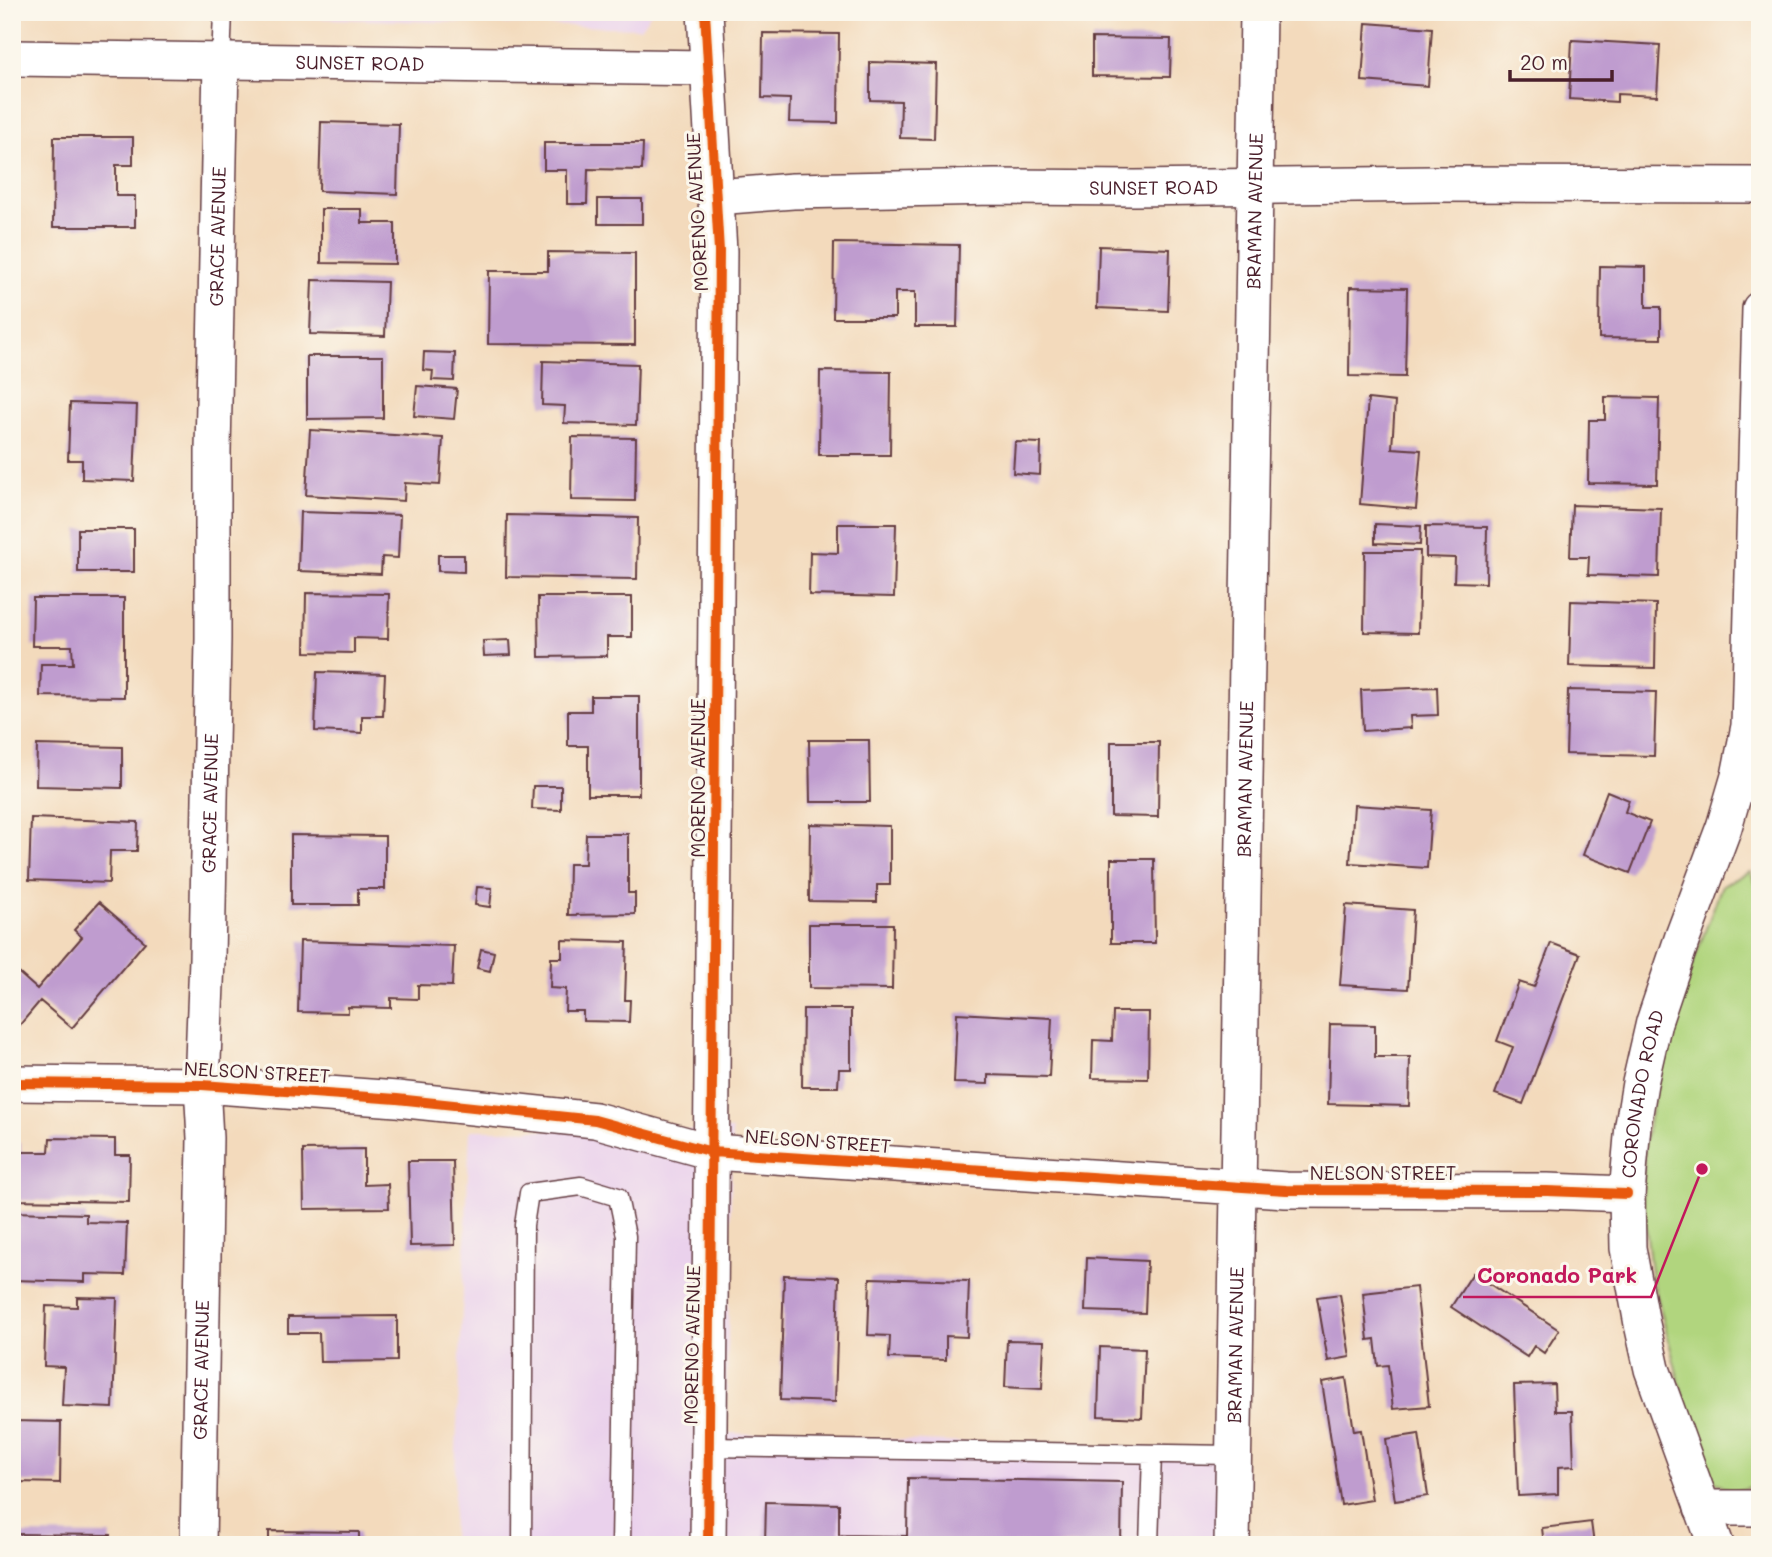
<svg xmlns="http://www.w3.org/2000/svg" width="1772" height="1557" font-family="Mali,sans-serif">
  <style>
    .built { fill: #ead1ec }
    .green { fill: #b1d57e; stroke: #7e7a54; stroke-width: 2 }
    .building { fill: #bf9ccf }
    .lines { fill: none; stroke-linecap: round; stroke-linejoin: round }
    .lane-casing { stroke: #633b41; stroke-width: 21 }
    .street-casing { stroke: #633b41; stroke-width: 38 }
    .lane { stroke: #fff; stroke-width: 18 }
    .street { stroke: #fff; stroke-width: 35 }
    .cycleway-casing { stroke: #fbf7ec; stroke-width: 15 }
    .cycleway { stroke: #e8590c; stroke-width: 10 }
    .labels { text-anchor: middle; stroke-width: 6; stroke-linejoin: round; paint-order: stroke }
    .street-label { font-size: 19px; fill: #4a1f2b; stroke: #fbf7ec }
    .leader { fill: none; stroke: #c2185b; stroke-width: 2.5 }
    .callout-dot { fill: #c2185b; stroke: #fbf7ec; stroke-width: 2.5 }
    .callout-label { font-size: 21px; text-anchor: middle; font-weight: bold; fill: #c2185b; stroke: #fbf7ec; stroke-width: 6; stroke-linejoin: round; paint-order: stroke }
  </style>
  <rect width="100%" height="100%" fill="#fbf7ec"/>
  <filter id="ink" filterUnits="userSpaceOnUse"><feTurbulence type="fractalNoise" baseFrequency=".0143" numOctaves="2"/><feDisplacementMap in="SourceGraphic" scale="14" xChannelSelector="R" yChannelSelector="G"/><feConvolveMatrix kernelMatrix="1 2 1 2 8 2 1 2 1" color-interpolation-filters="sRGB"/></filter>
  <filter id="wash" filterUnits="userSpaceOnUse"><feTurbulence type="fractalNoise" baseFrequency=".00686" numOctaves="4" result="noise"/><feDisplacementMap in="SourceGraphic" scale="28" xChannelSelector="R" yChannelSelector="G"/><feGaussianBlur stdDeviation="1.57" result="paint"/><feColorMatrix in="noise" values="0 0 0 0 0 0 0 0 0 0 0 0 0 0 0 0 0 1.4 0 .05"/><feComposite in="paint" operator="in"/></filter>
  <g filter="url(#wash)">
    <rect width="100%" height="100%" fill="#f3dabc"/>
    <path class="built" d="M102 12H652L640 28Z
      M470 1130H732L726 1433 1239 1454 1246 1545H211V1542H452Z"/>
    <path class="green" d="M1750 872 1760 891V1484L1733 1492 1703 1473 1651 1273 1643 1199 1645 1140 1671 1023 1722 885Z"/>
    <g id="blocks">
      <path class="building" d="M1366 23 1432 28 1428 86 1362 81Z
        M763 33 839 34 838 123 789 122 790 99 762 98Z
        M1092 38 1171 39 1170 77 1092 76Z
        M1572 40 1660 45 1657 96 1617 94V102L1569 99Z
        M870 62 936 64 934 139 900 138 901 101 870 100Z
        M321 122 399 124 397 194 319 191Z
        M54 137H133V165H116V196H135V227H53Z
        M544 143H643L642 170 588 169 587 204H567V170H544Z
        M598 199H642V224H598Z
        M321 209H362V223H395V264L321 263Z
        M834 243 959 245 957 327H915V292H895V318H833Z
        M1099 246 1170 249 1168 311 1097 308Z
        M548 252 635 253V345L488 344 489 271H548Z
        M1600 266 1646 267V307H1661V339L1599 338Z
        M312 280 387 282 385 336 310 334Z
        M1350 287 1407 288 1405 377 1349 376Z
        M424 352 455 353 454 381 432 380 433 371 423 370Z
        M307 356H383V418L307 419Z
        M543 361 638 364 636 425 564 423 565 406 542 405Z
        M820 371 891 372 890 455H819Z
        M417 386 457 389 454 419 414 416Z
        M1605 397 1659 398 1657 484 1588 483 1589 420H1605Z
        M1368 399 1395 402 1392 448 1421 450 1416 509 1360 504Z
        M70 403 137 405 134 481 82 479V460H68Z
        M310 430 443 438 440 485 405 483 404 501 306 495Z
        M572 437 636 438 635 501 571 500Z
        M1015 442 1041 443 1040 475 1013 473Z
        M1572 505 1661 508 1659 577 1588 575 1589 557H1570Z
        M300 512 400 515 398 558 382 557 381 574 298 571Z
        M507 515 638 518 637 579 506 577Z
        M838 524H896L894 597 809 595 810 552 838 553Z
        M1375 524 1421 526 1420 545 1375 543Z
        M1426 526 1487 527 1486 583 1454 582 1455 558 1426 557Z
        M78 529H134V572H78Z
        M1365 551H1420L1418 633 1364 632Z
        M438 555H464V572L438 571Z
        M306 593 389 594 388 639 354 638V653L305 652Z
        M538 597H632V637H607V656L539 657Z
        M33 598H124V697L40 696 41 664H73L72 646H32Z
        M1571 601 1656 604 1655 668 1569 666Z
        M510 640 511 655 484 656 483 641Z
        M317 672 385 674 383 716H362V733L315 731Z
        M1437 687 1438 715 1410 716 1411 728 1363 731 1361 690Z
        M1568 690 1656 692 1654 756 1566 754Z
        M591 696H639V795H588V746H568V711H591Z
        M809 740H869L870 802H810Z
        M1111 742H1159L1158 817 1111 816Z
        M37 745 122 747V788L36 786Z
        M533 786H561V810L532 809Z
        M1607 791 1629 800 1625 812 1650 822 1630 873 1583 855Z
        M1354 805 1431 810 1427 868 1350 863Z
        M31 818 138 822 137 851H110L109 883 29 880Z
        M810 824 890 826V885H877V902L809 901Z
        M586 834H628V893H635V914L568 915 569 864H585Z
        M291 835 385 836V889H358V905H291Z
        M1111 859H1154L1155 943H1111Z
        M477 887 492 888 490 907 475 905Z
        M99 902 145 942 72 1028 40 1001 19 1026 12 1021V967L37 989 82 937 74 930Z
        M1346 905 1413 910 1408 989 1340 985Z
        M809 924H893L892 989 809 988Z
        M562 940 627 942 625 1000H630L629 1022 583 1021V1011H565L566 989 550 988 551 958H562Z
        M300 941 454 946 452 986 418 985V999L391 998V1008L348 1007V1013L298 1012Z
        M1551 943 1580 954 1523 1104 1495 1094 1513 1047 1497 1041 1519 982 1534 987Z
        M481 949 494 952 490 971 477 968Z
        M803 1009H851V1069H839L838 1087H802Z
        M1113 1012H1149L1148 1079 1092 1078 1093 1040 1112 1041Z
        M957 1013 1052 1018 1049 1077 988 1075V1084L954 1083Z
        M1330 1024 1375 1025V1057H1410L1409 1106 1328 1104Z
        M50 1138 115 1139V1155H130L129 1202 12 1200V1143H21V1152H49Z
        M364 1149V1185L388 1184 389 1208 304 1209 303 1150Z
        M408 1161H453L455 1245 410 1246Z
        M12 1212 86 1214V1222L127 1223 125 1275 85 1274V1282L12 1280Z
        M1087 1258 1147 1261 1145 1313 1085 1311Z
        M1473 1273 1559 1330 1544 1353 1534 1346 1527 1357 1451 1307Z
        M784 1275 839 1277 835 1402 780 1400Z
        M870 1278 969 1281 967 1337 946 1336V1360L889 1358 890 1336 868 1335Z
        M1416 1287 1429 1406 1393 1409 1388 1365 1378 1366 1375 1339 1368 1340 1363 1293Z
        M1340 1294 1350 1357 1328 1361 1317 1297Z
        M77 1297 117 1298 113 1408 62 1406 64 1367 44 1366 46 1306 77 1307Z
        M397 1316V1361L320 1362 319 1333H288V1317Z
        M1007 1340 1044 1341 1042 1389 1005 1387Z
        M1100 1347 1145 1349 1142 1418 1098 1416Z
        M1346 1378 1354 1431 1361 1430 1372 1500 1341 1505 1322 1382Z
        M1554 1384 1555 1411H1572L1574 1466 1558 1467V1494L1518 1496 1514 1385Z
        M12 1421 61 1422 60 1483 19 1482V1510H12Z
        M1419 1434 1428 1496 1395 1501 1386 1439Z
        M908 1478 1122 1482 1121 1545H765L766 1502 839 1504V1535L907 1536Z
        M1591 1522 1594 1545H1544L1542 1528Z
        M269 1531 359 1532V1545H269Z
        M12 1534 111 1535 110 1545H12Z"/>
    </g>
  </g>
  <g filter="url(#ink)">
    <use href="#blocks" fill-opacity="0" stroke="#633b41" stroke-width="2"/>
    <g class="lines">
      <defs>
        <path id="lane" d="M221 62 223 12
          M709 1447 1233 1455
          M522 1545 524 1225 529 1193 581 1186 618 1197 626 1236 621 1545
          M1149 1545 1152 1454"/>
        <g id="street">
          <path d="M705 12 719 251 708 1545"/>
          <path id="s1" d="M12 58 708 68"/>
          <path id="s2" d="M716 197 793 191 995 187 1135 188 1434 184 1760 185"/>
          <path d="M12 1083 202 1085 397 1099 595 1120 712 1152 1286 1190 1547 1191 1627 1194"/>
          <path d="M1702 1508H1760"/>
          <path id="s3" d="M198 1545 205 1138 202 1085 207 959 213 639V451L221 62"/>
          <path id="s4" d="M1232 1545 1258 12"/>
          <path id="s5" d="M1716 1545 1652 1369 1642 1324 1628 1248 1627 1194 1633 1125 1640 1083 1654 1022 1682 939 1724 827 1739 776 1749 726 1760 309"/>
        </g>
      </defs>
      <use href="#lane" class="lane-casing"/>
      <use href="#street" class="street-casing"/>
      <use href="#lane" class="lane"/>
      <use href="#street" class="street"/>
      <defs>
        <path id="cycleway" d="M705 12 719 251 708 1545
          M12 1083 202 1085 397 1099 595 1120 712 1152 1286 1190 1547 1191 1627 1194"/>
      </defs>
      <use href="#cycleway" class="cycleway-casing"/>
      <use href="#cycleway" class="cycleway"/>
    </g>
  </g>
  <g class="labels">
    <g class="street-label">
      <text dy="7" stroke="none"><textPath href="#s1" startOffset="348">SUNSET ROAD</textPath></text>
      <text dy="7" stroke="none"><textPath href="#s2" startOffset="438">SUNSET ROAD</textPath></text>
      <text transform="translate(697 212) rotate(-93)" y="7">MORENO AVENUE</text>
      <text dy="7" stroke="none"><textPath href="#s4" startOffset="1334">BRAMAN AVENUE</textPath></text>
      <text dy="7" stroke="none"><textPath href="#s3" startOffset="1309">GRACE AVENUE</textPath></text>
      <text transform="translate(698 778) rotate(-90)" y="7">MORENO AVENUE</text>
      <text dy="7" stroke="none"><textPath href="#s4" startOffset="766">BRAMAN AVENUE</textPath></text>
      <text dy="7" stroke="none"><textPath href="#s3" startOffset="742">GRACE AVENUE</textPath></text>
      <text transform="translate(257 1072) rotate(3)" y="7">NELSON STREET</text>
      <text dy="7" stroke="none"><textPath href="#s5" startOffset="466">CORONADO ROAD</textPath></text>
      <text transform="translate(818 1141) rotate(4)" y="7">NELSON STREET</text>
      <text x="1383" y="1180">NELSON STREET</text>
      <text transform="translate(692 1345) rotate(-89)" y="7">MORENO AVENUE</text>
      <text dy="7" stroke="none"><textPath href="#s4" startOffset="200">BRAMAN AVENUE</textPath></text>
      <text dy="7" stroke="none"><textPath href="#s3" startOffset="175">GRACE AVENUE</textPath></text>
    </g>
  </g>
  <path class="leader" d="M1702 1169L1651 1297H1463"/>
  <circle class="callout-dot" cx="1702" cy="1169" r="7"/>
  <g class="callout-label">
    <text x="1557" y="1283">Coronado Park</text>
  </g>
  <rect width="1772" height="1557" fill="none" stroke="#fbf7ec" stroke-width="42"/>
  <path d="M1510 70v10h102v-10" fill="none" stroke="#4a1f2b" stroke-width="3.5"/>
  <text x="1520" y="70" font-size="21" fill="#4a1f2b" stroke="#fbf7ec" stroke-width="5" paint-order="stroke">20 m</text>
</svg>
